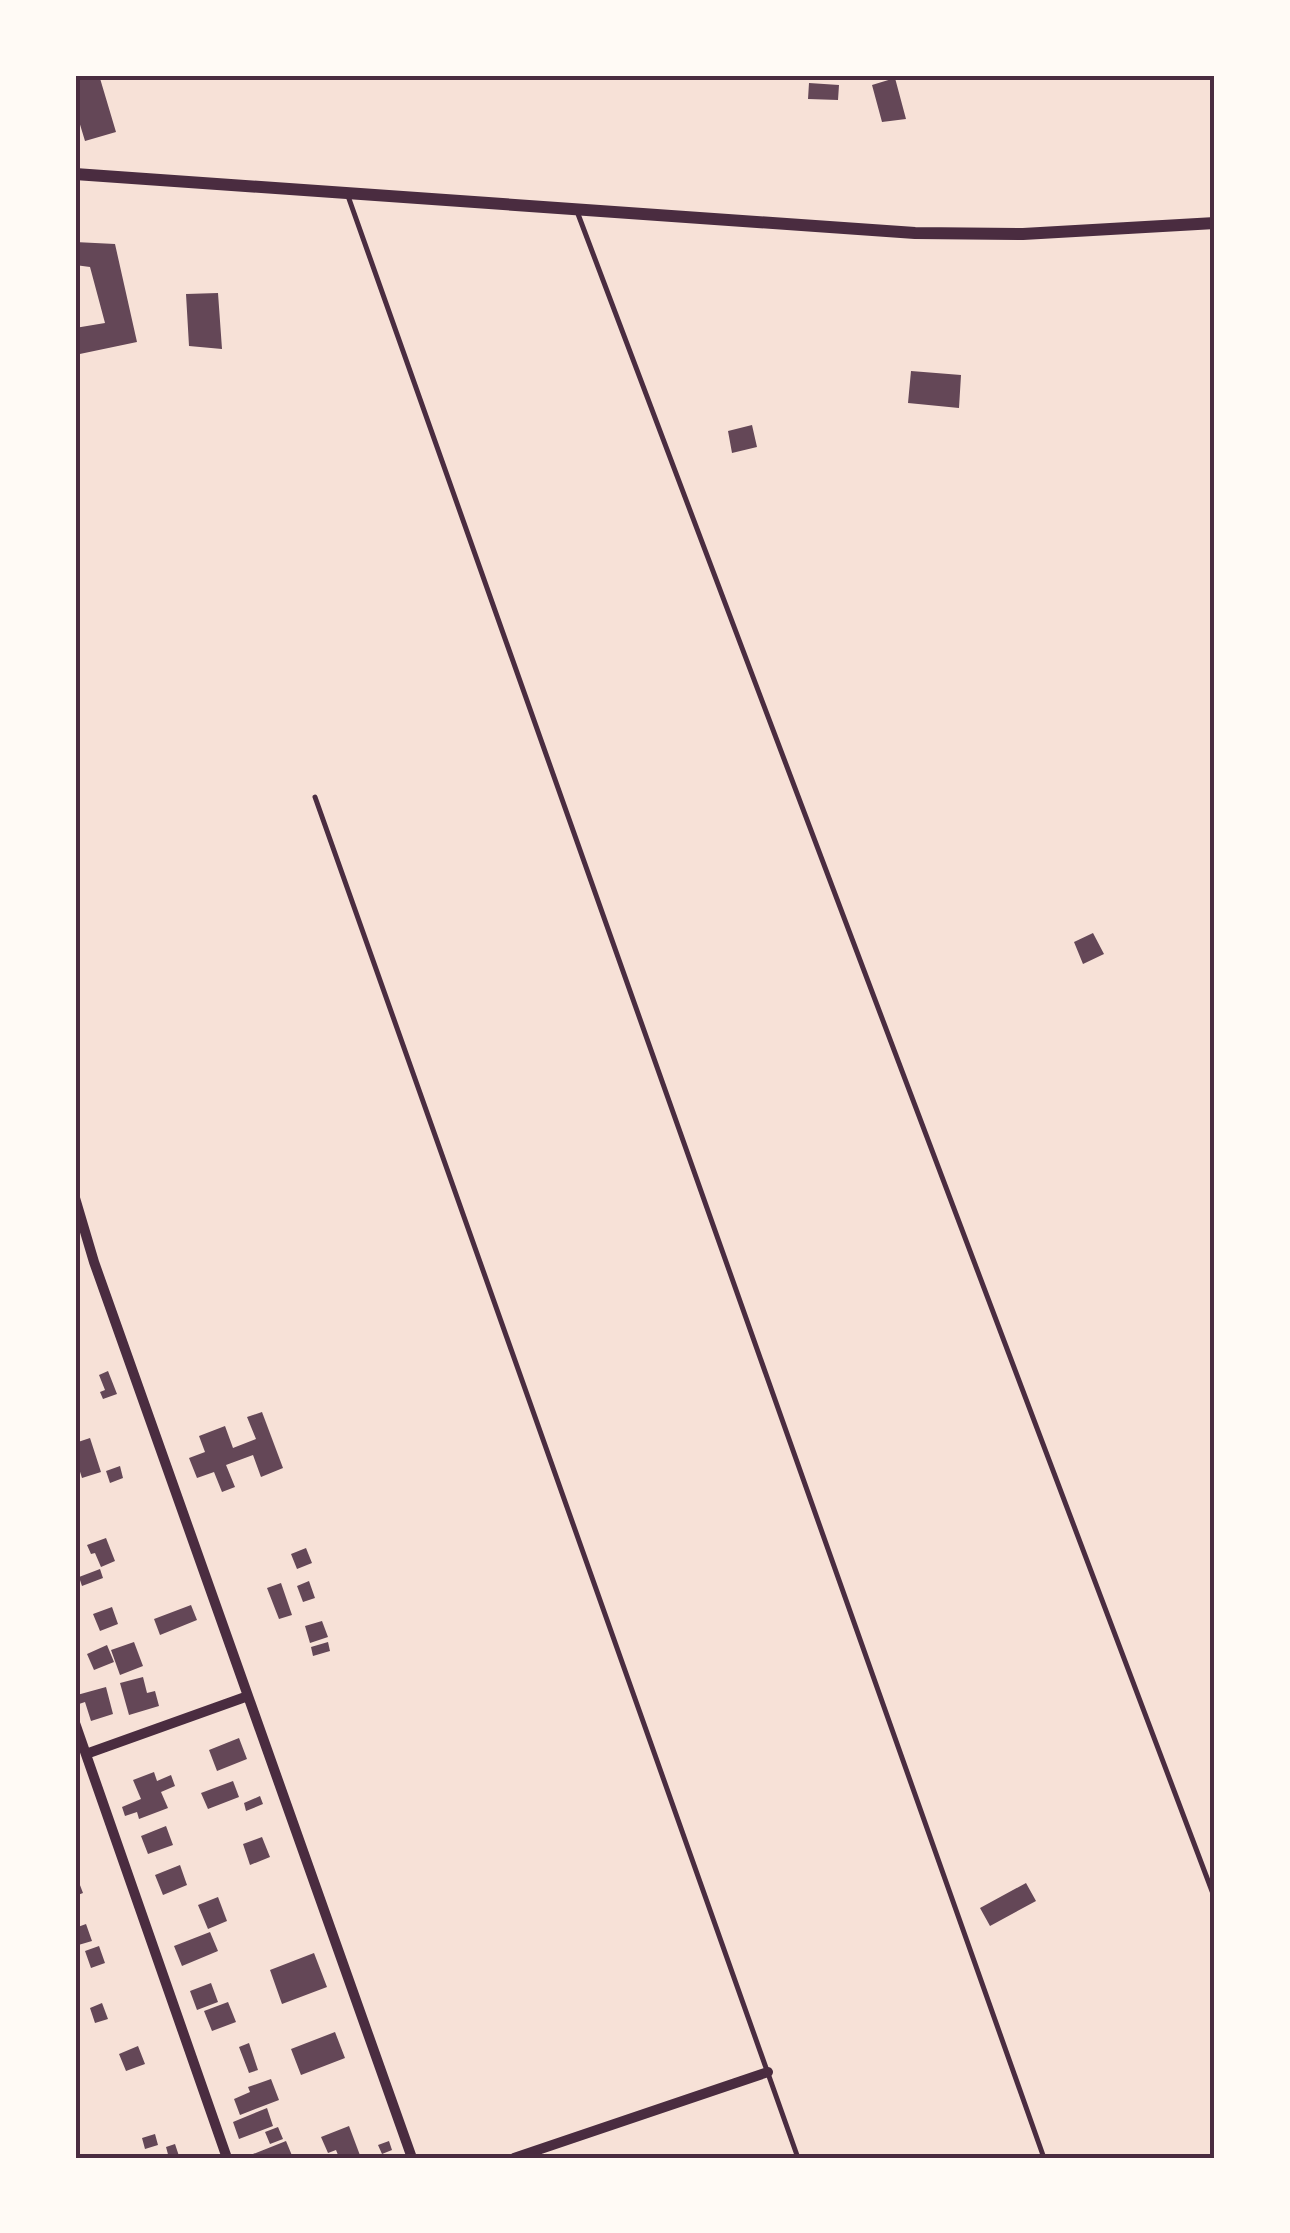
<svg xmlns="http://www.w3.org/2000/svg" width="1290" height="2233" font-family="Signika,sans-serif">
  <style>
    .building { fill: #644757 }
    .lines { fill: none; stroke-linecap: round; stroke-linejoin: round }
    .service { stroke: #4a2c40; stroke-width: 5 }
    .minor { stroke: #4a2c40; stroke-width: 10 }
    .tertiary { stroke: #4a2c40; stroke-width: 12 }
    .neatline { fill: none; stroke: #4a2c40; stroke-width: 4 }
  </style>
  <rect width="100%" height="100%" fill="#f7e1d7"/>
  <path class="building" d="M75 75H99L116 132 85 141 75 108Z
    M895 78 906 119 882 122 872 85Z
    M809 83 839 85 838 100 808 99Z
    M75 242 115 244 137 342 75 355V328L105 323 90 267 75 265Z
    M218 293 222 349 189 346 186 294Z
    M911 371 961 375 959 408 908 403Z
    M752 425 757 447 732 453 728 431Z
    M1093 933 1104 954 1083 964 1074 942Z
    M108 1371 117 1394 103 1399 100 1392 105 1390 99 1375Z
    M262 1412 283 1468 261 1477 253 1455 226 1465 235 1487 222 1492 214 1472 197 1478 189 1458 205 1452 199 1436 225 1426 233 1448 256 1439 247 1417Z
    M90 1438 101 1472 82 1478 75 1456V1443Z
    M120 1466 123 1478 110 1483 106 1471Z
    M106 1538 115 1561 101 1567 95 1553 91 1554 87 1545Z
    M306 1548 312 1563 297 1569 291 1554Z
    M100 1569 103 1578 82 1586 79 1577Z
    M309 1581 315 1598 303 1602 297 1586Z
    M281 1583 292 1615 279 1619 267 1588Z
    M191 1605 197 1620 160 1635 154 1619Z
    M112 1607 118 1624 100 1631 93 1614Z
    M322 1621 328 1637 310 1643 305 1626Z
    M134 1642 143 1666 120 1675 111 1650Z
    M328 1642 330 1651 313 1656 311 1647Z
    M107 1645 114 1662 94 1670 87 1654Z
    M143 1677 147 1693 155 1691 159 1706 129 1715 120 1683Z
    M106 1687 113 1714 91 1721 85 1702 79 1704 77 1695Z
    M239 1738 247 1759 217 1771 209 1750Z
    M154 1772 157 1781 171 1775 175 1786 161 1792 168 1808 139 1819 137 1812 125 1816 122 1807 141 1799 133 1780Z
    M233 1781 239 1797 208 1809 201 1793Z
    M260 1796 263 1804 246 1811 244 1803Z
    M166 1826 173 1845 148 1854 141 1836Z
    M262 1837 270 1857 250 1865 243 1844Z
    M180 1865 187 1885 163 1895 155 1875Z
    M75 1872 83 1893 75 1896Z
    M1026 1883 1036 1901 990 1926 980 1908Z
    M218 1897 227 1921 208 1929 198 1905Z
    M86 1924 92 1941 75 1946V1928Z
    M210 1932 218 1951 182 1966 174 1946Z
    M99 1946 105 1963 91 1968 85 1951Z
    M314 1953 327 1987 282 2004 270 1970Z
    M211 1983 218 2002 197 2010 190 1991Z
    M228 2002 236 2022 212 2031 204 2011Z
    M102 2003 108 2019 95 2023 90 2008Z
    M335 2032 345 2058 301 2075 291 2049Z
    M249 2043 258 2070 249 2073 239 2047Z
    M138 2046 145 2064 126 2071 119 2054Z
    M271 2079 279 2100 240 2115 234 2099 250 2092 248 2087Z
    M267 2108 273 2126 239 2139 233 2122Z
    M349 2126 361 2158H331L338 2155 336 2150 328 2153 321 2137Z
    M278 2127 283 2139 270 2144 265 2132Z
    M155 2134 158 2145 145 2149 142 2138Z
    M286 2141 293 2158H243Z
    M389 2141 392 2150 382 2154 378 2145Z
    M175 2144 179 2156 169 2158 166 2147Z"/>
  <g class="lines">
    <path class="service" d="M348 196 1044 2158
      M578 214 1215 1899
      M315 797 798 2158"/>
    <path class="minor" d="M75 1198 94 1262 412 2158
      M75 1723 227 2158
      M86 1754 248 1696
      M514 2158 768 2072"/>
    <path class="tertiary" d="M75 174 915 233 1023 234 1215 223"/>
  </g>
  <rect width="1290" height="2233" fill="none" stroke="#fffaf5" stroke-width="155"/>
  <rect x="78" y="78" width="1134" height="2078" class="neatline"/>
</svg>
